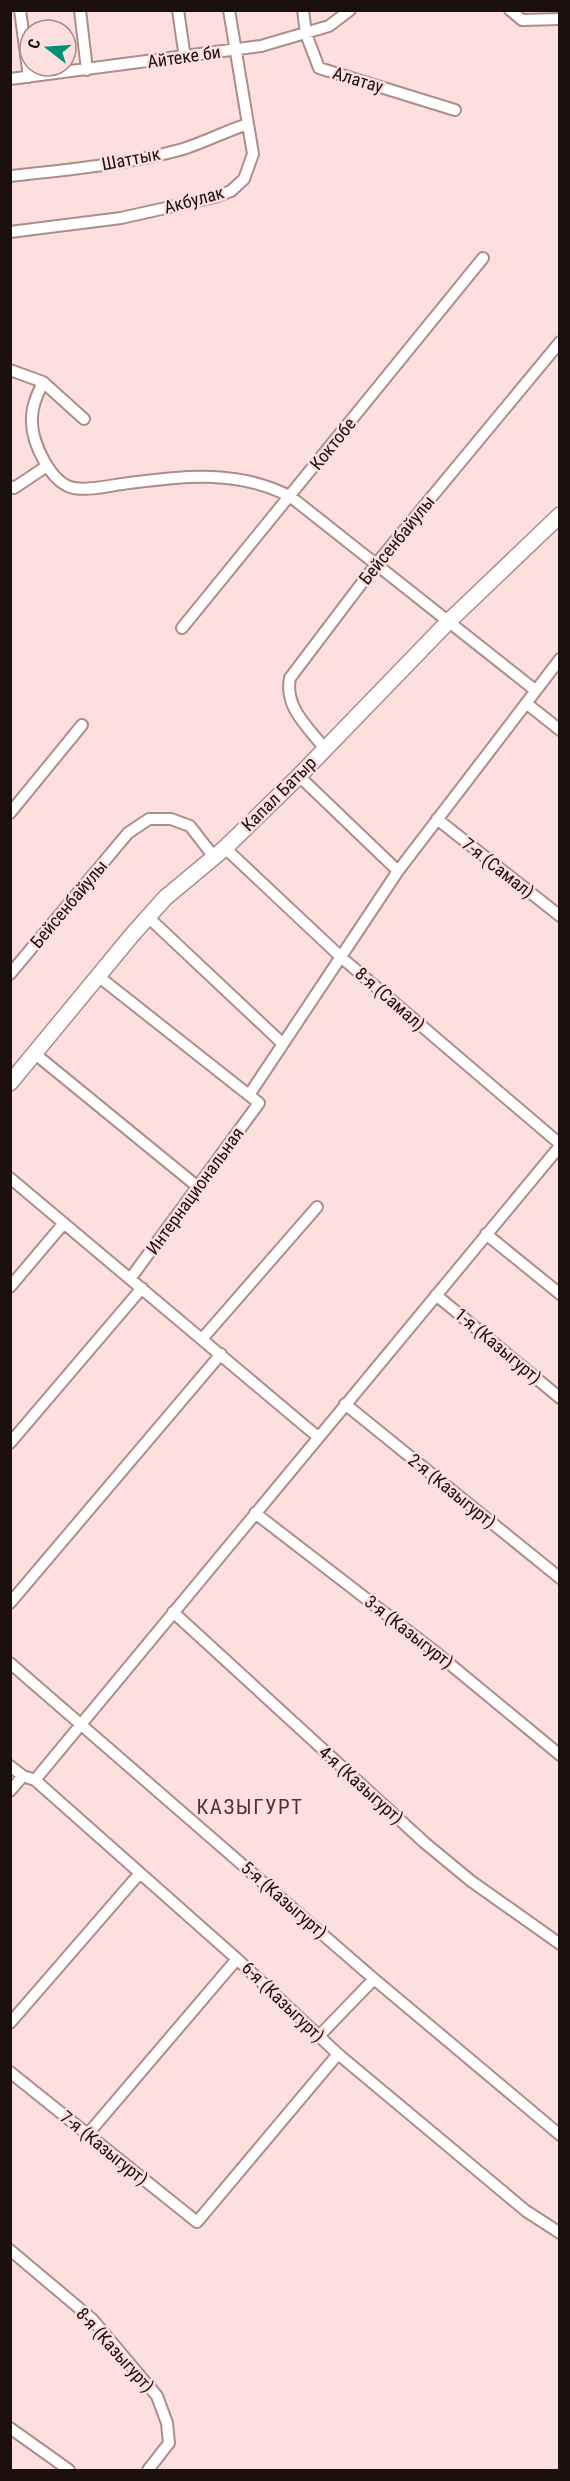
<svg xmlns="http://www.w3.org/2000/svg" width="570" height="2481" font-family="'Roboto Condensed',sans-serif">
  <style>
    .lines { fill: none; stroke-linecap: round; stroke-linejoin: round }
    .street-casing { stroke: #ad8d8a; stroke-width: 14 }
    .secondary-casing { stroke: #ad8d8a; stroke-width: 18 }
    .street { stroke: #fff; stroke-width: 10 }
    .secondary { stroke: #fff; stroke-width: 15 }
    .labels { text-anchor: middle; stroke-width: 5; stroke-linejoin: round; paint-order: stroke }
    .street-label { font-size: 18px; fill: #1c100f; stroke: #fde0de }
    .quarter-label { font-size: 21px; letter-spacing: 1.5px; fill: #4e3331; stroke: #fde0de }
  </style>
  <rect width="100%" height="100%" fill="#fde0de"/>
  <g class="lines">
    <defs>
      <path id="street" d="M20 10 29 77
        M80 10 87 70
        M178 10 185 58
        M303 10 306 34 319 68 455 110
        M510 10 522 20 560 19
        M10 79 261 46 329 26 350 10
        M10 176C66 170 130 164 183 149 205 142 226 131 248 124
        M10 232 121 218 215 197 231 191 244 179 253 154 229 10
        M10 370 43 382 84 419
        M43 382C37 395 31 408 32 422 32 443 51 484 74 488 91 491 111 485 129 483 185 476 238 469 291 497L535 690
        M10 486 14 488 47 466
        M182 628 483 258
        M526 703 560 730
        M325 749C308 727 284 707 290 678L377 563 560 342
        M299 776 398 871
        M10 813 82 725
        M437 819 560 916
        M225 848 342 958 560 1144
        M148 917 283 1044
        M10 974 128 833 149 819H171L190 826 214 857
        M98 976 259 1103 130 1279
        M34 1053 198 1187
        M249 1095 398 871 560 659
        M10 1178 318 1437
        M486 1234 560 1294
        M10 1287 64 1223
        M436 1295 560 1398
        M202 1339 317 1207
        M345 1404 560 1578
        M10 1443 142 1288
        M255 1513 434 1651 560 1755
        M10 1603 221 1354
        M173 1612 425 1843 471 1881 560 1944
        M10 1663 374 1979 560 2135
        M10 1766 23 1776 35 1780 237 1959 338 2054 526 2211 560 2233
        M35 1780 560 1146
        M10 1791 23 1776
        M10 2023 140 1873
        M319 2036 374 1979
        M10 2072 197 2222 338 2054
        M87 2135 237 1959
        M10 2250 92 2319 157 2396 167 2423 169 2443 148 2470
        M10 2428 69 2470"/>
      <path id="secondary" d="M10 1083 132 935 165 898 225 848 299 776 448 622 560 515"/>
    </defs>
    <use href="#street" class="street-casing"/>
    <use href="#secondary" class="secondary-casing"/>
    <use href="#street" class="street"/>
    <use href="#secondary" class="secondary"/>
  </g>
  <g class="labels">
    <g class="street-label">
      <text transform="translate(184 57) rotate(-8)" y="6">Айтеке би</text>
      <text transform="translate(358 80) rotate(17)" y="6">Алатау</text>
      <text transform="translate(131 159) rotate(-11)" y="6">Шаттык</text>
      <text transform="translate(194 200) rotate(-15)" y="6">Акбулак</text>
      <text transform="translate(333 444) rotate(-51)" y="6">Коктобе</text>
      <text transform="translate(397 540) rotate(-51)" y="6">Бейсенбайулы</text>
      <text transform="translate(279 794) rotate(-45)" y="6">Капал Батыр</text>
      <text transform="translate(498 868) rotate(38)" y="6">7-я (Самал)</text>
      <text transform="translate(69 904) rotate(-50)" y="6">Бейсенбайулы</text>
      <text transform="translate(390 999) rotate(41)" y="6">8-я (Самал)</text>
      <text transform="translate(195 1191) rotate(-54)" y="6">Интернациональная</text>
      <text transform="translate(498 1346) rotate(40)" y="6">1-я (Казыгурт)</text>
      <text transform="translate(452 1491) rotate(39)" y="6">2-я (Казыгурт)</text>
      <text transform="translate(409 1632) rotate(38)" y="6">3-я (Казыгурт)</text>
      <text transform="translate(361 1785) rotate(42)" y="6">4-я (Казыгурт)</text>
      <text transform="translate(284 1900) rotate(41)" y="6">5-я (Казыгурт)</text>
      <text transform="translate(283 2002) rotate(44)" y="6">6-я (Казыгурт)</text>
      <text transform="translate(104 2148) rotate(39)" y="6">7-я (Казыгурт)</text>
      <text transform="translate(115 2350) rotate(48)" y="6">8-я (Казыгурт)</text>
    </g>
    <g class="quarter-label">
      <text x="250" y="1814">КАЗЫГУРТ</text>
    </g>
  </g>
  <rect width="570" height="2481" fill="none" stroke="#1c100f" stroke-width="24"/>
  <g transform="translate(48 48) rotate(287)"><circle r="28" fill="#fde0de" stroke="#a38d8b" stroke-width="1.5"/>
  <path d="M0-4.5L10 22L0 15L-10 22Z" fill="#028f79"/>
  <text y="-9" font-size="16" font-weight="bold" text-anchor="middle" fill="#1c100f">С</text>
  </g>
</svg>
